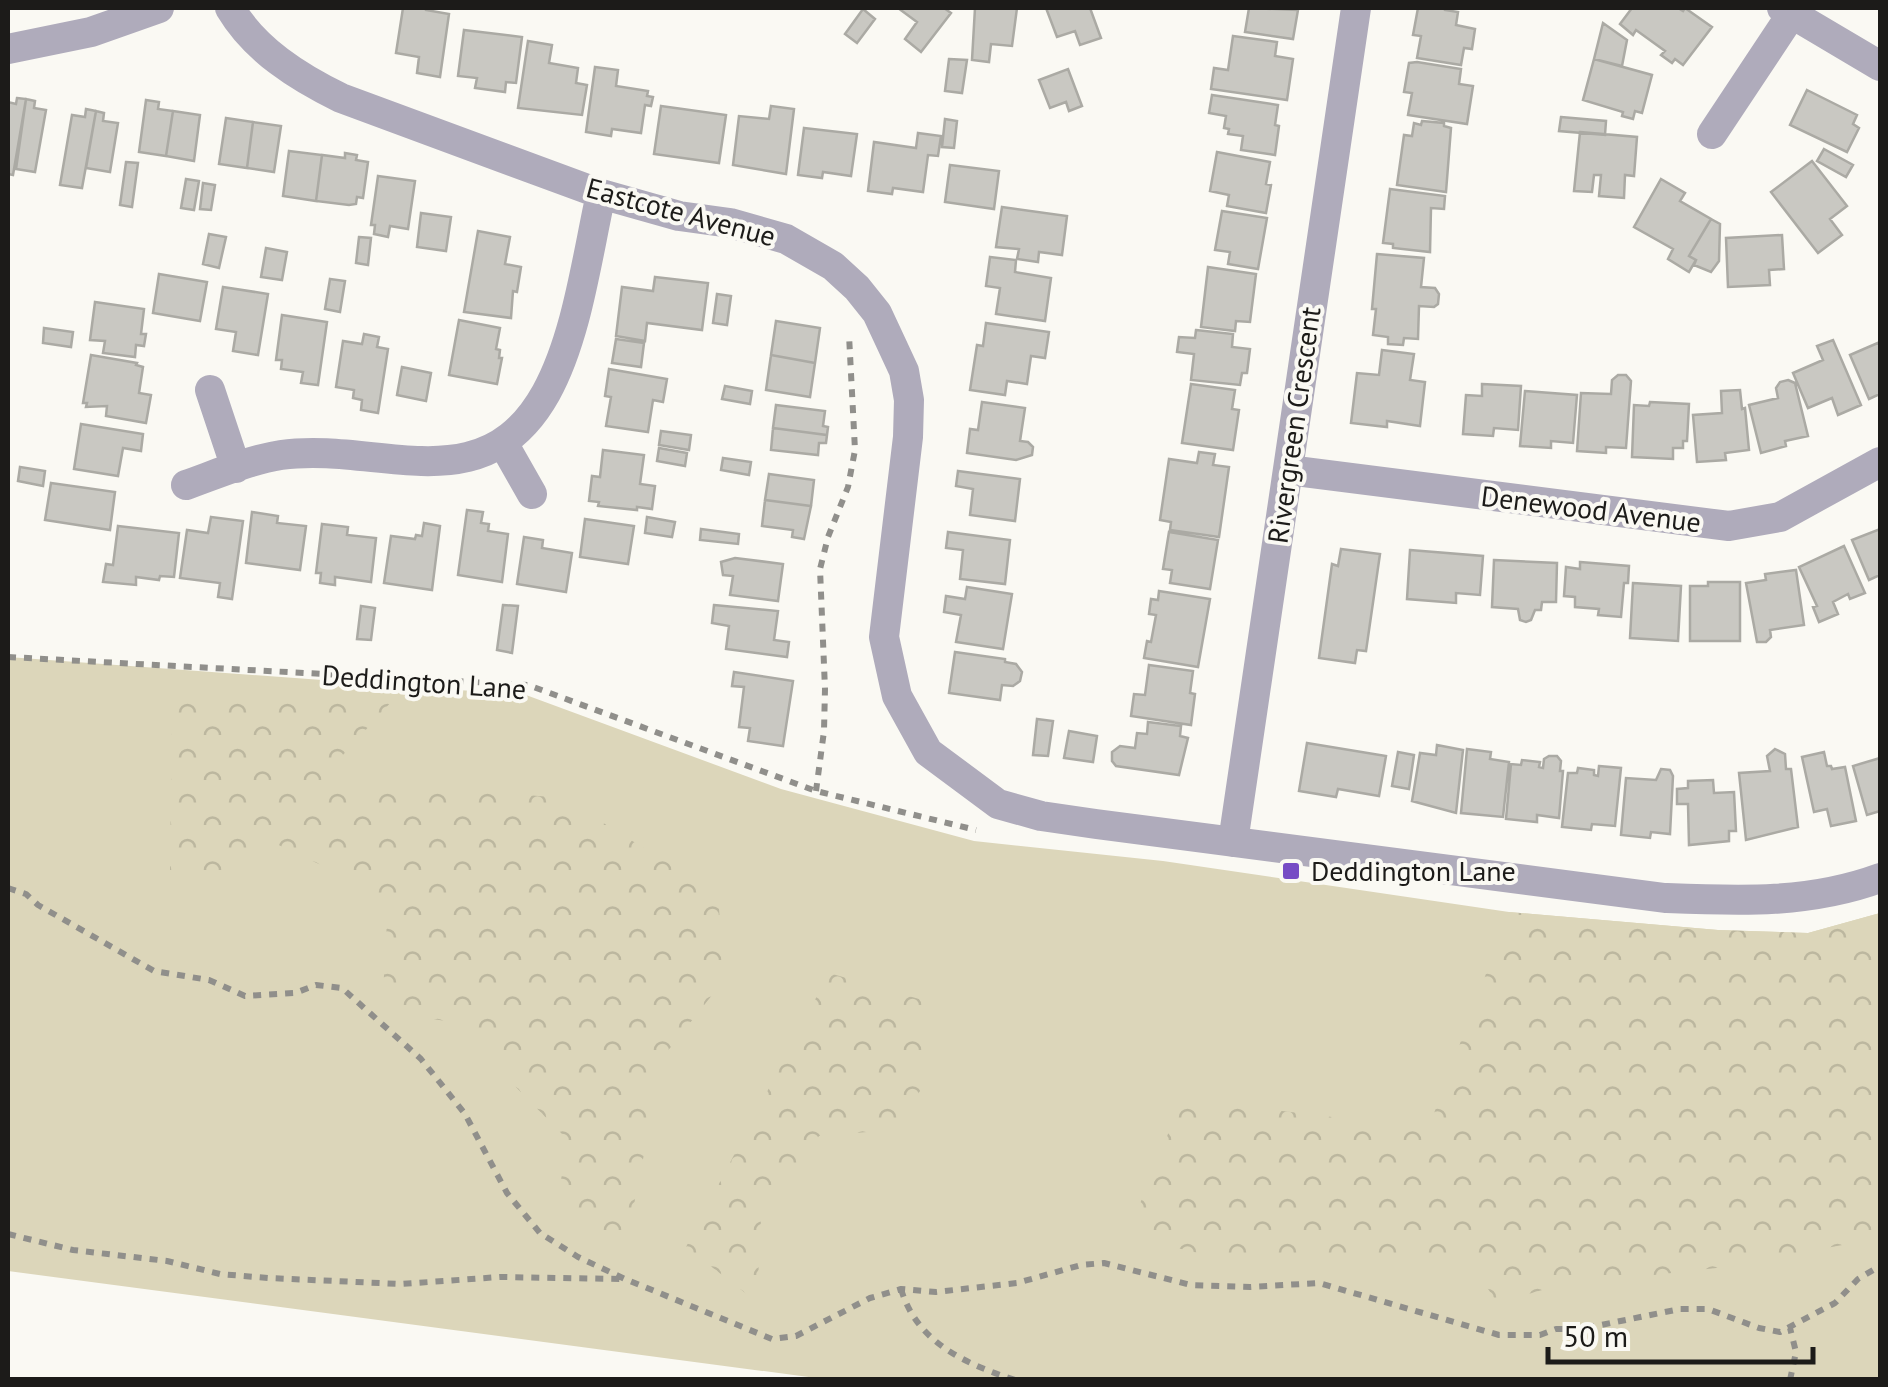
<svg xmlns="http://www.w3.org/2000/svg" width="1888" height="1387" font-family="'PT Sans',sans-serif">
  <style>
    .grass { fill: #dcd6ba }
    .forest { fill: url(#forest-crowns) }
    .building { fill: #c9c8c2; stroke: #abaaa4; stroke-width: 2.5 }
    .lines { fill: none; stroke-linecap: round; stroke-linejoin: round }
    .path { stroke: #908f8b; stroke-width: 6; stroke-dasharray: 8 8; stroke-linecap: butt }
    .street { stroke: #afabbb; stroke-width: 30 }
    .poi-dot { fill: #774cc5; stroke: #faf9f3; stroke-width: 4 }
    .labels { text-anchor: middle; stroke-width: 8; stroke-linejoin: round; paint-order: stroke }
    .street-label { font-size: 28px; fill: #1c1b19; stroke: #faf9f3 }
    .poi-label { font-size: 28px; fill: #1c1b19; stroke: #faf9f3; text-anchor: start }
  </style>
  <defs>
    <pattern id="forest-crowns" width="20" height="18" patternUnits="userSpaceOnUse" patternTransform="scale(2.5)"><rect width="20" height="18" fill="#dcd6ba"/><path d="M2 6a3 3 0 1 1 6 0M12 15a3 3 0 1 1 6 0" fill="none" stroke="#bcb79f"/></pattern>
  </defs>
  <rect width="100%" height="100%" fill="#faf9f3"/>
  <path class="grass" d="M8 657 526 695 781 789 974 841 1163 861 1509 912 1718 930 1808 933 1880 913V1379L831 1380 8 1271Z"/>
  <path class="forest" d="M172 689 392 701 322 778 563 798 718 894 724 980 655 1067 646 1144 623 1260 560 1214 563 1135 452 1022 382 1011 387 921 338 873 268 840 226 877H170Z
    M1509 912 1718 930 1808 933 1880 913V1238L1725 1267 1556 1286 1497 1303 1478 1273 1454 1253H1198L1127 1236 1182 1099 1390 1124H1430Z
    M829 973 926 1001V1083L891 1130 819 1136 761 1219 757 1302 686 1247Z"/>
  <path class="building" d="M403 8H426V10L449 14 440 77 417 73 419 57 396 53Z
    M898 8H944L951 13 921 52 905 39 917 22Z
    M975 8H1017L1012 46 991 44 989 62 972 60Z
    M1046 8H1090L1101 38 1080 45 1075 31 1057 37Z
    M1249 8 1298 10 1293 39 1245 32Z
    M1418 8H1445V10L1458 12 1456 25 1475 29 1472 49 1464 48 1461 65 1417 58 1421 36 1413 35Z
    M1632 8H1678L1683 11 1685 8 1712 27 1683 65 1675 59 1672 63 1661 55 1665 51 1636 30 1633 35 1620 24Z
    M863 9 875 19 857 43 845 34Z
    M1603 23 1627 40 1622 66 1594 59Z
    M464 30 522 37 516 83 506 82 505 92 475 88 477 78 458 76Z
    M1233 36 1277 42 1275 56 1293 59 1287 100 1211 89 1214 68 1228 70Z
    M528 41 552 45 549 63 578 68 576 83 587 85 582 115 518 108Z
    M949 59 967 60 962 93 945 91Z
    M1594 59 1652 75 1642 113 1635 111 1633 119 1622 116 1623 112 1583 100Z
    M1417 62 1461 69 1459 84 1473 86 1467 124 1408 115 1412 93 1404 92 1409 63Z
    M595 67 618 70 616 86 648 91 647 96 653 97 651 106 645 105 641 133 612 129 611 136 586 132Z
    M1068 69 1082 106 1069 111 1066 102 1050 108 1039 80Z
    M1807 90 1857 115 1853 124 1859 128 1847 152 1790 125Z
    M1212 95 1278 105 1275 125 1279 126 1275 155 1241 150 1243 136 1228 134 1229 129 1224 128 1226 116 1209 113Z
    M17 98 26 99 13 175 8 174V102L16 104Z
    M26 99 35 101 34 108 46 110 35 172 16 169Z
    M146 100 159 102 158 109 173 111 166 156 139 152Z
    M661 106 726 115 719 163 654 154Z
    M771 106 794 109 786 174 733 165 739 116 769 119Z
    M86 109 96 111 82 188 60 185 72 115 85 117Z
    M96 111 104 113 103 121 118 123 110 172 86 168Z
    M173 111 200 115 194 161 166 156Z
    M1561 117 1606 121 1605 135 1559 131Z
    M226 118 253 122 247 168 219 164Z
    M945 119 957 121 954 148 942 147Z
    M1422 121 1444 123V126L1451 128 1446 192 1397 185 1404 135 1412 136 1414 123 1421 125Z
    M253 122 281 126 274 172 247 168Z
    M804 128 857 134 851 176 823 172 822 178 798 175Z
    M1580 132 1637 137 1634 176 1625 175 1624 198 1599 196 1601 175H1594L1592 192 1574 191Z
    M918 133 941 136 938 156 928 155 923 192 893 188 892 194 868 191 874 142 916 148Z
    M1824 149 1853 165 1846 177 1817 161Z
    M289 151 322 155 316 201 283 196Z
    M1217 152 1270 162 1266 184 1271 185 1266 213 1227 206 1229 195 1210 191Z
    M345 153 357 155 356 160 368 162 363 198 357 197 356 204 349 205 316 201 322 155 345 158Z
    M1812 161 1847 206 1830 219 1842 235 1818 253 1771 192Z
    M126 162 138 163 132 207 120 205Z
    M950 165 999 171 994 209 945 202Z
    M378 176 415 181 408 229 390 226 388 237 374 234 375 225H371Z
    M186 179 199 181 194 210 181 208Z
    M1661 179 1685 193 1680 201 1711 219 1689 256 1696 260 1689 272 1668 259 1673 249 1634 227Z
    M203 183 215 185 211 210 200 209Z
    M1390 189 1445 196 1444 209 1431 208 1430 252 1393 248V244L1383 243Z
    M1002 207 1067 216 1062 255 1039 252 1038 262 1017 259 1019 249 996 247Z
    M1222 211 1267 218 1258 269 1228 264 1230 252 1215 250Z
    M421 213 451 217 446 251 417 247Z
    M1711 219 1720 224 1719 261 1711 272 1694 265 1696 260 1689 256Z
    M478 231 510 237 505 264 521 267 517 292 513 291 511 318 464 312Z
    M209 234 226 237 219 268 203 264Z
    M1782 235 1784 269 1769 270 1770 285 1728 287 1726 238Z
    M359 237 371 238 368 265 356 263Z
    M266 248 287 252 282 280 261 277Z
    M1377 254 1424 258 1421 287 1435 288 1439 294 1438 304 1434 307 1419 306 1418 339 1404 338 1403 345 1388 344V337L1373 335 1376 309H1372Z
    M990 257 1016 260 1015 272 1051 278 1045 321 996 314 1000 288 986 286Z
    M1208 267 1256 274 1250 322 1236 321 1235 331 1201 327Z
    M159 274 207 282 200 321 153 313Z
    M655 277 708 283 702 330 647 323 645 341 616 336 622 287 653 291Z
    M330 279 345 281 340 312 325 309Z
    M223 287 268 294 258 355 233 351 236 332 216 329Z
    M717 294 731 296 727 325 713 323Z
    M95 302 144 309 141 334H146L144 346 136 345 135 357 103 353 105 341 90 340Z
    M282 315 327 322 318 385 301 383 303 372 281 369 282 360H276Z
    M459 320 500 328 496 349 500 350 499 358H502L497 384 449 375Z
    M776 321 820 328 815 363 771 355Z
    M986 323 1049 332 1045 358 1031 356 1027 384 1007 381 1005 395 970 390 977 345 983 346Z
    M44 328 73 332 71 347 43 343Z
    M1196 330 1233 334 1232 347 1250 349 1247 373H1242L1240 385 1191 380 1194 354 1177 352 1179 337 1195 338Z
    M364 334 379 337 377 347 388 349 378 413 361 410 362 400 353 398 354 390 336 387 343 341 362 344Z
    M616 339 644 343 641 367 612 363Z
    M1833 340 1861 405 1838 415 1832 398 1808 408 1793 373 1823 360 1817 346Z
    M1880 342V394L1869 399 1850 355Z
    M1382 350 1414 354 1410 380 1425 382 1420 426 1387 421V427L1351 423 1357 373 1379 375Z
    M91 355 137 363 136 365 143 367 139 393 151 395 146 423 106 416 107 406 86 407 87 403H83Z
    M771 355 815 363 810 397 766 390Z
    M402 367 431 373 426 401 397 395Z
    M609 369 667 379 663 402 653 400 648 432 606 426 611 397 605 396Z
    M1618 375H1626L1631 381 1626 448 1606 447V453L1577 451 1581 393 1611 394 1612 380Z
    M1788 380 1795 383 1808 436 1785 441 1786 446 1761 453 1749 405 1778 398 1776 388 1780 382Z
    M1191 384 1235 390 1232 409 1239 410 1233 450 1182 443Z
    M1482 384 1521 386 1518 430 1494 428 1493 436 1463 434 1466 395 1482 396Z
    M725 386 752 391 750 404 722 399Z
    M1740 390 1742 409 1745 408 1749 450 1725 453 1726 460 1697 462 1693 415 1722 413 1721 391Z
    M1525 391 1577 395 1573 443 1551 441V448L1520 446Z
    M982 402 1025 408 1020 441 1028 442 1033 447 1032 455 1016 460 967 453 970 429 978 430Z
    M1650 402 1689 404 1687 441H1683V448H1673V459L1632 457 1634 405 1649 406Z
    M776 405 825 411 823 426 828 427 827 435 773 428Z
    M81 424 143 434 141 451 123 448 118 476 74 469Z
    M773 428 827 435 826 443H819L818 455 771 450Z
    M661 431 691 435 689 450 659 445Z
    M659 448 687 453 685 466 657 461Z
    M603 450 644 455 640 484 655 486 652 509 637 507V510L598 506 599 502 589 501 592 476 600 477Z
    M1199 452 1215 454 1213 465 1229 467 1219 537 1170 530 1171 522 1160 520 1169 459 1197 463Z
    M723 458 751 462 749 475 721 470Z
    M20 467 45 471 43 486 18 481Z
    M958 471 1020 479 1015 521 970 515 973 489 956 486Z
    M769 474 814 480 811 506 765 500Z
    M51 483 115 492 110 530 45 520Z
    M765 500 811 506 804 539 792 537 793 530 762 526Z
    M467 510 483 512 481 523 489 524 488 531 508 534 502 582 458 575Z
    M252 512 278 516 277 523 306 526 300 570 246 563Z
    M211 517 243 521 232 599 218 597 220 583 180 578 187 530 208 533Z
    M647 517 675 522 672 537 645 533Z
    M585 519 634 526 628 564 580 557Z
    M424 523 440 526 432 590 384 583 391 536 415 539 416 535 422 536Z
    M322 524 348 527 347 535 376 538 371 582 335 577V585L320 583 321 573H316Z
    M118 526 179 533 174 577 160 576 159 580 136 577V585L103 582 106 564 113 565Z
    M701 529 739 534 738 544 700 540Z
    M1880 529V575L1869 580 1852 540Z
    M948 532 1010 540 1005 584 960 579 963 550 946 548Z
    M1169 532 1218 540 1210 589 1170 583 1172 570 1163 569Z
    M524 537 543 540 542 548 572 553 566 592 517 584Z
    M1844 546 1865 593 1850 599 1848 594 1833 602 1838 614 1819 622 1813 607 1817 606 1799 567Z
    M1341 549 1380 554 1366 651 1357 650 1355 663 1319 658 1332 564 1338 566Z
    M1410 550 1483 556 1480 595 1456 593V603L1407 599Z
    M735 558 783 564 778 601 730 595 733 576 723 575 721 562Z
    M1494 560 1557 563 1556 602H1542L1541 610H1535L1531 620 1526 622 1520 620 1518 609 1492 607Z
    M1580 562 1629 566 1628 583H1624L1621 617 1598 615 1599 609 1575 607V597L1564 596 1566 567 1580 569Z
    M1796 570 1804 625 1770 630 1771 637 1766 642H1757L1746 583 1766 580 1765 574Z
    M1708 582H1740V641H1690V586H1708Z
    M1633 583 1681 586 1678 641 1630 638Z
    M967 587 1012 594 1003 649 956 642 961 615 944 612 946 596 965 599Z
    M1159 591 1210 599 1198 667 1144 658 1147 641 1151 642 1156 615 1149 614 1151 599 1158 600Z
    M503 605 518 606 512 653 497 650Z
    M714 605 778 611 774 640 789 642 787 657 726 649 729 626 712 623Z
    M361 606 375 608 371 640 357 639Z
    M955 652 1005 659V662L1016 664 1022 672 1020 681 1013 686 1002 685 1000 700 949 693Z
    M1149 665 1193 671 1190 693 1195 694 1191 725 1131 716 1134 694 1145 695Z
    M734 672 793 681 783 746 748 741 750 728 739 727 744 687 732 686Z
    M1037 719 1053 721 1048 756 1033 755Z
    M1148 722 1181 726 1180 736 1188 738 1179 775 1116 766 1112 761V752L1120 746 1135 748 1137 733 1147 734Z
    M1069 731 1097 736 1093 762 1064 758Z
    M1307 743 1386 756 1379 796 1338 789 1336 797 1299 791Z
    M1437 745 1463 750 1456 813 1412 801 1420 753 1436 755Z
    M1467 749 1491 752 1490 759 1509 762 1503 817 1461 813Z
    M1775 749 1785 754 1786 769H1791L1798 827 1746 840 1739 773 1770 771 1767 756Z
    M1398 752 1414 755 1409 789 1392 786Z
    M1824 752 1827 766H1831L1832 769 1845 767 1856 821 1831 826 1827 809 1814 812 1802 757Z
    M1549 756H1557L1561 761 1560 771H1563L1559 818 1537 815V822L1506 819 1511 764 1521 765 1522 760 1540 762 1539 767 1543 768 1544 759Z
    M1880 758V811L1867 815 1853 766Z
    M1599 766 1621 768 1615 826 1592 824 1591 830 1562 827 1568 773H1577L1578 768 1594 770V775L1598 776Z
    M1661 769 1670 770 1673 776 1670 834 1651 832 1650 838 1621 835 1626 778 1656 780Z
    M1713 780 1714 793 1734 792 1736 831H1729V841L1689 845 1688 804H1677V789L1688 788V781Z"/>
  <g class="lines">
    <path class="path" d="M8 657 528 685 816 791 976 830
      M816 791 824 731 825 689 820 569 828 537 848 487 855 450 849 335
      M8 888 26 894 38 905 154 971 209 980 245 996 295 993 316 985 342 988 421 1059 465 1114 507 1193 540 1233 578 1257 625 1279 772 1339 796 1336 870 1298 901 1289 936 1292 1017 1283 1081 1265 1104 1263 1191 1285 1250 1287 1319 1283 1499 1335H1540L1556 1329H1581L1680 1309H1708L1759 1328 1780 1332 1835 1303 1858 1279 1880 1266
      M8 1234 73 1250 167 1261 220 1274 268 1278 401 1284 500 1277 621 1279
      M901 1289C917 1343 966 1364 1015 1380
      M1790 1380 1796 1352 1790 1328"/>
    <path class="street" d="M230 8C255 50 298 77 341 98L601 194 679 216 730 223 786 239 833 266 857 288 877 313 891 343 904 371 909 400 908 437 884 637 897 696 928 752 998 804 1041 816 1096 824 1665 898C1740 901 1809 904 1880 878
      M1782 8 1880 66
      M8 49 91 32 159 8
      M1712 134 1791 15
      M210 390 236 468
      M503 443 532 494
      M1288 470 1729 526 1780 517 1880 462
      M186 485C217 474 249 460 281 455 378 441 483 506 546 393 577 337 587 257 601 194
      M1233 842 1356 8"/>
  </g>
  <rect class="poi-dot" x="1281" y="861" width="20" height="20" rx="5"/>
  <g class="labels">
    <g class="street-label">
      <text transform="translate(681 212) rotate(15)" y="10">Eastcote Avenue</text>
      <text transform="translate(1294 425) rotate(-82)" y="10">Rivergreen Crescent</text>
      <text transform="translate(1591 509) rotate(7)" y="10">Denewood Avenue</text>
      <text transform="translate(424 682) rotate(4)" y="10">Deddington Lane</text>
    </g>
    <g class="poi-label">
      <text x="1311" y="881">Deddington Lane</text>
    </g>
  </g>
  <rect width="1888" height="1387" fill="none" stroke="#1c1b19" stroke-width="20"/>
  <path d="M1548 1347v15h265v-15" fill="none" stroke="#1c1b19" stroke-width="5"/>
  <text x="1563" y="1347" font-size="30" fill="#1c1b19" stroke="#faf9f3" stroke-width="8" paint-order="stroke">50 m</text>
</svg>
